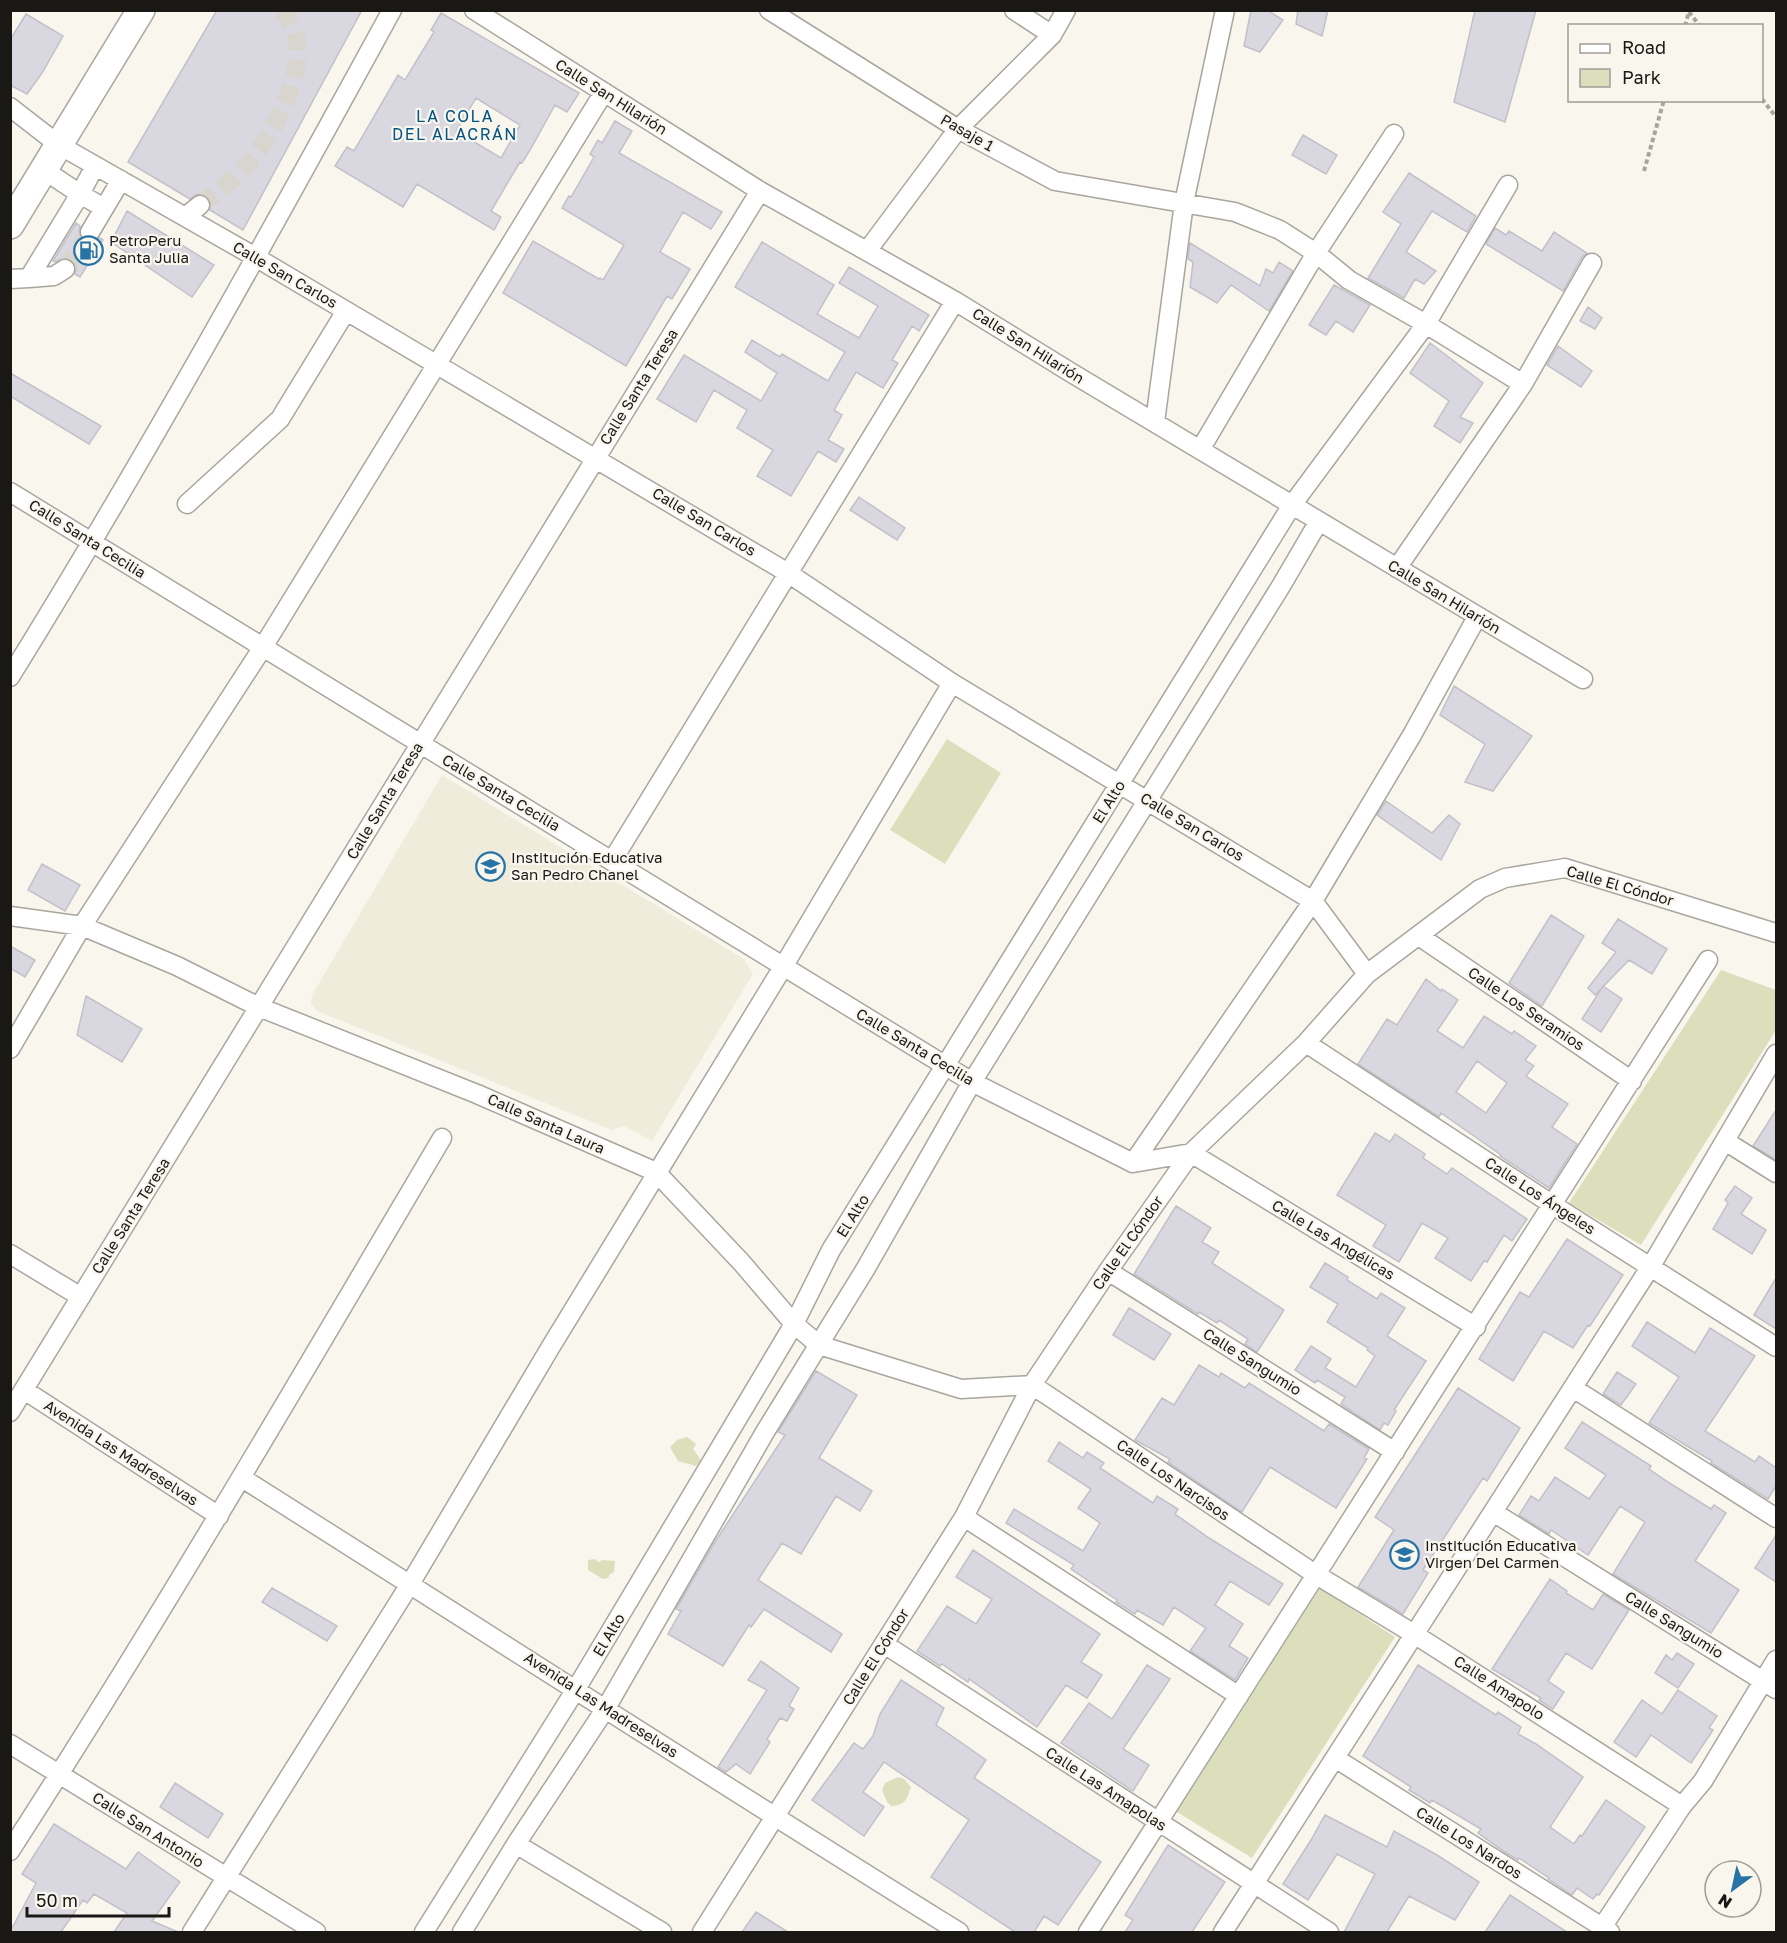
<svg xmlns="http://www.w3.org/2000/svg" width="1787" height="1943" font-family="'Golos Text',sans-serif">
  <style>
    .built { fill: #f0ecdc }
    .green { fill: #dcdfbb }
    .building { fill: #d9d7df; stroke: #c2c0c8; stroke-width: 1.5; fill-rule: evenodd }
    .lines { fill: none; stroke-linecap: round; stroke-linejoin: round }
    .minor-tunnel { stroke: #d7d5cd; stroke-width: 18; stroke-dasharray: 18 9; stroke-linecap: butt }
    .minor-casing { stroke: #a9a69e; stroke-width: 21 }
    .highway-casing { stroke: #a9a69e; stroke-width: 30 }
    .path { stroke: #a7a59f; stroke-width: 4; stroke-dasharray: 4.5 3; stroke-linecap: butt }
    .minor { stroke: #fff; stroke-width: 18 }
    .highway { stroke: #fff; stroke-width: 27 }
    .labels { text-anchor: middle; stroke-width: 4.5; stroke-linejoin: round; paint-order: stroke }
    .street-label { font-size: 15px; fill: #191815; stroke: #f9f6ee }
    .poi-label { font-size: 15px; fill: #191815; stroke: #f9f6ee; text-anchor: start }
    .neighbourhood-label { font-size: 16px; letter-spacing: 1.5px; fill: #045380; stroke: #f9f6ee }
  </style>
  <rect width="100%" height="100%" fill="#f9f6ee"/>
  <path class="built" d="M442 775 744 959 753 974 652 1141 624 1126 612 1130 317 1011 311 1004 312 995Z"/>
  <path class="green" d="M947 739 1001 773 945 864 890 830Z
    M1721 970 1776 990V1030L1641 1245 1569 1203Z
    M687 1437 696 1444 693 1449 701 1460 696 1466 678 1461 670 1447 677 1440Z
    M595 1559 598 1562 603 1560 615 1561 614 1572 610 1574 608 1578 603 1579 588 1570V1560Z
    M1320 1588 1395 1637 1252 1858 1177 1812Z
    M898 1777 904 1779 911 1787C907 1800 905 1805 891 1806L887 1802 882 1790 885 1783Z"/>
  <path class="building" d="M217 10H362L243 230 210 210 211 203 205 195 198 194 190 199 128 162Z
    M1251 10H1267L1283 20 1260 52 1244 46Z
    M1298 10H1328L1322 36 1296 24Z
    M1475 10H1536L1505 122 1454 102Z
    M441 13 579 93 567 112 555 105 530 150 522 163 520 162 491 211 501 217 494 230 417 184 403 207 335 166 347 147 354 151 398 75 405 80 434 32 431 30ZM476 98 520 125 501 158 456 131Z
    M26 14 63 36 42 73 27 94 10 85V40Z
    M615 121 632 131 619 153 722 212 711 229 683 212 660 252 690 269 672 299 667 296 626 366 503 293 533 241 599 279 600 278 603 280 624 245 562 208 569 196 571 197 594 157 590 154 598 140 602 143Z
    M1303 135 1337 155 1326 174 1292 155Z
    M1409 173 1476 216 1467 232 1432 211 1406 252 1436 271 1424 284 1415 279 1404 298 1368 278 1401 224 1383 212Z
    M127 211 214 265 192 297 111 242Z
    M76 223 80 226 79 232 84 241 90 243 100 238 103 240 80 277 75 274 76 268 71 259 64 258 55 262 53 261Z
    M1495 228 1506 235 1509 231 1542 251 1554 232 1587 253 1582 257 1563 291 1486 244Z
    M762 242 834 285 817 314 859 338 878 306 839 283 849 267 929 315 919 331 912 326 892 360 898 363 883 388 856 372 834 410 842 415 828 440 844 449 836 462 818 451 791 496 757 476 773 450 737 428 747 410 714 390 696 422 657 399 684 355 761 401 777 373 745 352 752 340 780 357 782 354 828 381 845 352 735 287Z
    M1190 243 1260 286 1266 269 1273 273 1279 262 1293 271 1269 311 1231 285 1217 303 1190 287 1193 262 1188 259Z
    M1334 285 1370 305 1353 332 1336 321 1326 335 1309 325Z
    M1588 307 1602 318 1595 329 1580 321Z
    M1430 343 1483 383 1460 417 1473 423 1460 443 1434 426 1449 401 1410 373Z
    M1558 346 1592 371 1581 387 1547 365Z
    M10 373 101 426 89 444 10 396Z
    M859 497 905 528 897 540 850 510Z
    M1454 686 1532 736 1493 791 1465 782 1485 744 1440 715Z
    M1386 801 1432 833 1449 815 1460 824 1441 860 1377 815Z
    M42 864 80 885 65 911 28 890Z
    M1551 915 1584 936 1542 1006 1509 983Z
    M1618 919 1667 949 1652 974 1629 960 1595 995 1588 988 1616 952 1602 943Z
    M10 946 35 960 25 977 10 968Z
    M1426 979 1441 991 1442 989 1458 1000 1437 1031 1463 1048 1484 1016 1512 1034 1514 1031 1536 1046 1525 1060 1534 1066 1526 1076 1568 1104 1552 1127 1577 1144 1549 1188 1500 1156 1501 1155 1441 1113 1439 1117 1358 1064 1387 1019 1397 1025ZM1477 1061 1507 1083 1486 1113 1456 1092Z
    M1603 986 1622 999 1601 1032 1582 1019Z
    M86 996 142 1029 122 1062 77 1035Z
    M1776 1110V1160L1753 1146Z
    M1375 1133 1390 1142 1395 1134 1425 1154 1423 1158 1447 1174 1452 1168 1527 1219 1512 1241 1504 1235 1487 1262 1484 1261 1471 1281 1435 1258 1448 1238 1422 1223 1399 1262 1373 1246 1386 1225 1337 1195Z
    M1735 1186 1752 1198 1741 1214 1766 1230 1752 1254 1713 1229 1728 1203 1725 1200Z
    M1176 1206 1211 1228 1202 1242 1219 1252 1212 1263 1284 1310 1257 1352 1245 1344 1248 1339 1219 1320 1217 1323 1199 1312 1198 1314 1134 1274Z
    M1567 1239 1623 1275 1590 1326 1588 1325 1573 1348 1544 1331 1513 1381 1479 1359 1520 1292 1529 1297Z
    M1325 1263 1348 1277 1347 1280 1377 1299 1381 1293 1405 1308 1387 1336 1426 1361 1394 1410 1396 1411 1388 1425 1384 1423 1380 1430 1341 1404 1345 1397 1317 1380 1315 1383 1295 1370 1311 1346 1331 1359 1325 1368 1356 1387 1375 1356 1367 1350 1368 1348 1327 1322 1338 1304 1310 1287Z
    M1776 1278V1329L1754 1315Z
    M1129 1308 1171 1334 1154 1360 1113 1335Z
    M1647 1322 1695 1353 1710 1328 1755 1356 1705 1431 1755 1462 1759 1456 1776 1468V1486L1768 1499 1711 1463 1712 1461 1649 1423 1679 1377 1632 1346Z
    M1199 1365 1219 1377 1221 1373 1245 1388 1249 1383 1324 1431 1329 1424 1369 1449 1364 1458 1367 1459 1336 1508 1270 1467 1242 1512 1168 1462 1170 1459 1135 1440 1162 1398 1174 1405Z
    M816 1371 857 1395 819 1458 872 1491 860 1511 836 1496 801 1554 782 1543 758 1580 842 1634 831 1652 764 1609 751 1627 749 1625 723 1666 668 1634 681 1611 676 1609 713 1545 785 1435 778 1432Z
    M1617 1372 1636 1384 1621 1405 1603 1394Z
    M1458 1388 1520 1428 1487 1481 1483 1478 1423 1570 1428 1573 1403 1614 1358 1587 1394 1530 1375 1517Z
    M1582 1422 1651 1466 1649 1469 1671 1484 1711 1509 1714 1505 1726 1513 1695 1561 1739 1590 1711 1633 1613 1574 1645 1522 1620 1506 1588 1555 1551 1530 1549 1534 1519 1515 1531 1496 1539 1501 1555 1477 1589 1499 1606 1475 1565 1448Z
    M1059 1442 1083 1458 1087 1452 1104 1463 1100 1468 1153 1503 1157 1496 1178 1509 1175 1514 1209 1538 1283 1584 1269 1605 1230 1581 1215 1605 1243 1624 1229 1646 1248 1658 1235 1680 1190 1651 1206 1628 1174 1607 1163 1625 1137 1610 1135 1614 1116 1602 1117 1600 1071 1569 1074 1565 1006 1523 1014 1509 1083 1551 1100 1523 1078 1508 1091 1489 1048 1461Z
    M1776 1535V1582L1755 1568Z
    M973 1550 1100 1634 1081 1662 1102 1675 1087 1698 1066 1685 1037 1727 969 1679 968 1682 942 1664 940 1666 917 1651 947 1606 976 1624 992 1599 956 1577Z
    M1550 1579 1567 1591 1566 1593 1593 1610 1603 1594 1629 1610 1592 1669 1566 1653 1548 1681 1564 1692 1553 1709 1539 1700 1541 1698 1492 1669Z
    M272 1588 337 1626 327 1641 262 1602Z
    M1677 1653 1694 1664 1678 1688 1655 1673 1666 1655 1672 1660Z
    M761 1661 799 1688 789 1706 794 1709 787 1721 780 1718 767 1739 770 1742 750 1774 736 1764 726 1772 718 1767 767 1690 748 1680Z
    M1147 1665 1170 1679 1123 1749 1149 1765 1133 1791 1061 1743 1089 1703 1112 1719Z
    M1418 1665 1496 1715 1498 1712 1521 1727 1518 1734 1536 1744 1583 1777 1550 1827 1574 1844 1580 1835 1582 1836 1606 1800 1645 1827 1599 1895 1597 1894 1593 1899 1577 1888 1572 1895 1548 1879 1549 1878 1519 1858 1518 1860 1505 1852 1478 1833 1481 1829 1432 1800 1430 1803 1409 1790 1411 1787 1363 1756Z
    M901 1680 944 1708 936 1725 986 1760 974 1778 1101 1862 1058 1925 1044 1916 1034 1932H1015L931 1877 969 1820 884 1762 863 1792 884 1807 864 1836 812 1800 854 1743 863 1749 873 1736 880 1714Z
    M1678 1690 1717 1716 1709 1728 1713 1730 1691 1763 1651 1735 1636 1757 1614 1742 1642 1700 1662 1714Z
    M175 1783 223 1814 208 1838 160 1807Z
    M1325 1815 1387 1847 1394 1831 1437 1855 1479 1882 1455 1920 1409 1896 1387 1932H1344L1375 1874 1337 1854 1308 1900 1283 1884 1311 1840Z
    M54 1824 126 1869 138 1852 180 1882 152 1921 178 1932H114L127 1913 94 1894 87 1903 83 1900 61 1932H10L36 1883 22 1874Z
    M1168 1845 1225 1882 1192 1932H1125L1133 1920 1125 1915Z
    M1510 1895 1567 1932H1485Z
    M756 1912 788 1932H742Z"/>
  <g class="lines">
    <path class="minor-tunnel" d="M200 205C215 192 233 181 246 166 275 135 324 44 280 10
      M65 269 90 232"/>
    <defs>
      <path id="minor" d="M474 10 760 191 955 301 1070 372 1583 679
        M769 10 958 129 1055 181 1235 212 1280 230 1316 253 1349 280 1426 324 1523 384
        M1014 10 1052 35
        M10 107 59 145 257 258 788 573 952 683 1313 901 1367 974
        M95 166 80 194 104 208
        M185 217 200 205
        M90 232 121 180
        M867 251 958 129 1052 35 1066 10
        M29 278 54 276 65 269
        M10 279 29 278 80 194 44 170
        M1155 422 1184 203 1225 10
        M1200 450 1316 253 1394 134
        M10 492 972 1082 1133 1163 1191 1153 1476 1327
        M187 504 280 419 346 311
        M1397 568 1523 384 1592 263
        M10 677C145 459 269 235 392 10
        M612 861 955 301
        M10 916 82 926 177 966 259 1007 477 1094 656 1172 742 1263 794 1324 819 1345 961 1389 1032 1385 1315 1574 1414 1634 1682 1806
        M1419 936 1632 1081
        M1306 1043 1553 1205 1776 1347
        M10 1049 82 926 263 647 604 92
        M1725 1141 1776 1173
        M1133 1163 1313 901 1412 735 1477 617
        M10 1254 81 1297
        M1108 1271 1395 1452
        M1573 1388 1776 1518
        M24 1390 219 1516
        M10 1412 760 191
        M242 1478C481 1629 719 1783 959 1932
        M1493 1512 1776 1689
        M964 1517 1239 1696
        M884 1644 1329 1932
        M10 1744 316 1932
        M1335 1758 1610 1932
        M516 1844 662 1932
        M10 1851C161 1617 301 1377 442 1138
        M192 1932 410 1584 550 1348 783 967 952 683
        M424 1932 576 1689 794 1324 831 1250 1292 505 1426 324 1508 185
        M462 1932 516 1844 606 1708 765 1432 866 1268 972 1082 1281 586 1319 521
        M702 1932 964 1517 1032 1385 1108 1271 1191 1153 1306 1043 1367 974 1480 889 1505 878 1565 868 1776 933
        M1088 1932 1708 960
        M1223 1932 1651 1266 1776 1054
        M1599 1932 1682 1806 1703 1781 1776 1660"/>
      <path id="highway" d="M10 225 141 10"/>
    </defs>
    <use href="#minor" class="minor-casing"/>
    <use href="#highway" class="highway-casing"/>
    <path class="path" d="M1689 12 1700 26
      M1685 26 1689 11
      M1762 99 1776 117
      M1644 171 1664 100"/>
    <use href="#minor" class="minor"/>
    <use href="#highway" class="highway"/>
  </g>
  <defs>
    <symbol id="fuel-ring" viewBox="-11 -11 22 22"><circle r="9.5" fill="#f9f6ee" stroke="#2773a6" stroke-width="1.5"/><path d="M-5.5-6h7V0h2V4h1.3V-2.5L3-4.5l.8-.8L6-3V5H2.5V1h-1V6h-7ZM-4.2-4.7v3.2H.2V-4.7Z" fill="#2773a6"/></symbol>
    <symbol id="school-ring" viewBox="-11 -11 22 22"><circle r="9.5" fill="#f9f6ee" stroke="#2773a6" stroke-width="1.5"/><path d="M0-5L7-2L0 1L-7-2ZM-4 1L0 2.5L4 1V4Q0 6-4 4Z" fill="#2773a6"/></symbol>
  </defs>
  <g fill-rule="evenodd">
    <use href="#fuel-ring" x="72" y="234" width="33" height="33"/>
    <use href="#school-ring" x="474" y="850" width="33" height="33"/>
    <use href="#school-ring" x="1388" y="1538" width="33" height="33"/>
  </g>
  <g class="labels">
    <g class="street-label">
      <text transform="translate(611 97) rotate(32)" y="5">Calle San Hilarión</text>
      <text transform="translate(967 133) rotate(30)" y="5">Pasaje 1</text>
      <text transform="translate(285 275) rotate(30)" y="5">Calle San Carlos</text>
      <text transform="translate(1028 346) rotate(32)" y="5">Calle San Hilarión</text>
      <text transform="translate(639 387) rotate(-58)" y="5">Calle Santa Teresa</text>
      <text transform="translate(704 522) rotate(31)" y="5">Calle San Carlos</text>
      <text transform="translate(87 539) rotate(32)" y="5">Calle Santa Cecilia</text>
      <text transform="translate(1444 597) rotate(31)" y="5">Calle San Hilarión</text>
      <text transform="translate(501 793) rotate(31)" y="5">Calle Santa Cecilia</text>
      <text transform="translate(385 801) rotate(-59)" y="5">Calle Santa Teresa</text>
      <text transform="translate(1109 802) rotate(-58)" y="5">El Alto</text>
      <text transform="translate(1192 827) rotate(31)" y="5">Calle San Carlos</text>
      <text transform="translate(1620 886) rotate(16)" y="5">Calle El Cóndor</text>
      <text transform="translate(1526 1009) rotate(34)" y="5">Calle Los Seramios</text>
      <text transform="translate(915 1047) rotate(31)" y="5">Calle Santa Cecilia</text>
      <text transform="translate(546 1124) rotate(24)" y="5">Calle Santa Laura</text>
      <text transform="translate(1540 1196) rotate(33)" y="5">Calle Los Ángeles</text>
      <text transform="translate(131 1216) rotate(-58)" y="5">Calle Santa Teresa</text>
      <text transform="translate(853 1216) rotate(-58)" y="5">El Alto</text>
      <text transform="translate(1333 1240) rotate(31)" y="5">Calle Las Angélicas</text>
      <text transform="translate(1128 1243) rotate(-55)" y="5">Calle El Cóndor</text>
      <text transform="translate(1252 1362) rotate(32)" y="5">Calle Sangumio</text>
      <text transform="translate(121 1453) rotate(33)" y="5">Avenida Las Madreselvas</text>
      <text transform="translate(1173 1480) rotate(34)" y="5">Calle Los Narcisos</text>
      <text transform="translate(1674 1625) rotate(32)" y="5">Calle Sangumio</text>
      <text transform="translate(609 1635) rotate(-59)" y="5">El Alto</text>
      <text transform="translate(876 1657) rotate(-58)" y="5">Calle El Cóndor</text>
      <text transform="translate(1499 1688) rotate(33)" y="5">Calle Amapolo</text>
      <text transform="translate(601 1705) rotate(33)" y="5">Avenida Las Madreselvas</text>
      <text transform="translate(1106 1789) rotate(33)" y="5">Calle Las Amapolas</text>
      <text transform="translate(148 1830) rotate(32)" y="5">Calle San Antonio</text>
      <text transform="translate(1469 1843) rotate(32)" y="5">Calle Los Nardos</text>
    </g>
    <g class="poi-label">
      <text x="109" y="246">PetroPeru<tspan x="109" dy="17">Santa Julia</tspan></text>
      <text x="511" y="863">Institución Educativa<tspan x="511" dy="17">San Pedro Chanel</tspan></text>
      <text x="1425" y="1551">Institución Educativa<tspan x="1425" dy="17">Virgen Del Carmen</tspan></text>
    </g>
    <g class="neighbourhood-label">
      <text x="455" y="122">LA COLA<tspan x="455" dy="18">DEL ALACRÁN</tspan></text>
    </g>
  </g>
  <rect width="1787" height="1943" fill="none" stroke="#191815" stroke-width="24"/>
  <rect x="1568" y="24" width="195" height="78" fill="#f9f6ee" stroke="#9f9d97" stroke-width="1.5"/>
  <rect x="1580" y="44" width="30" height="9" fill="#ffffff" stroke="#9f9d97" stroke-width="1.5"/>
  <text x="1622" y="54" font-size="18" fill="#191815">Road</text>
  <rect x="1580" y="69" width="30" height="18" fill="#dcdfbb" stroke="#9f9d97" stroke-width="1.5"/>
  <text x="1622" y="84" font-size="18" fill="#191815">Park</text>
  <g transform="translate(1733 1889) rotate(213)"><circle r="28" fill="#f9f6ee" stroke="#9f9d97" stroke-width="1.5"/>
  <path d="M0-4.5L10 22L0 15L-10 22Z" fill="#2773a6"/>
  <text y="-9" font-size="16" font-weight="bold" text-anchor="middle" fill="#191815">N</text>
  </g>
  <path d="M27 1907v9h142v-9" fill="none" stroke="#191815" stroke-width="3"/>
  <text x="36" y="1907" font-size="18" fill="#191815" stroke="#f9f6ee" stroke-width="4.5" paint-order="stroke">50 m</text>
</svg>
